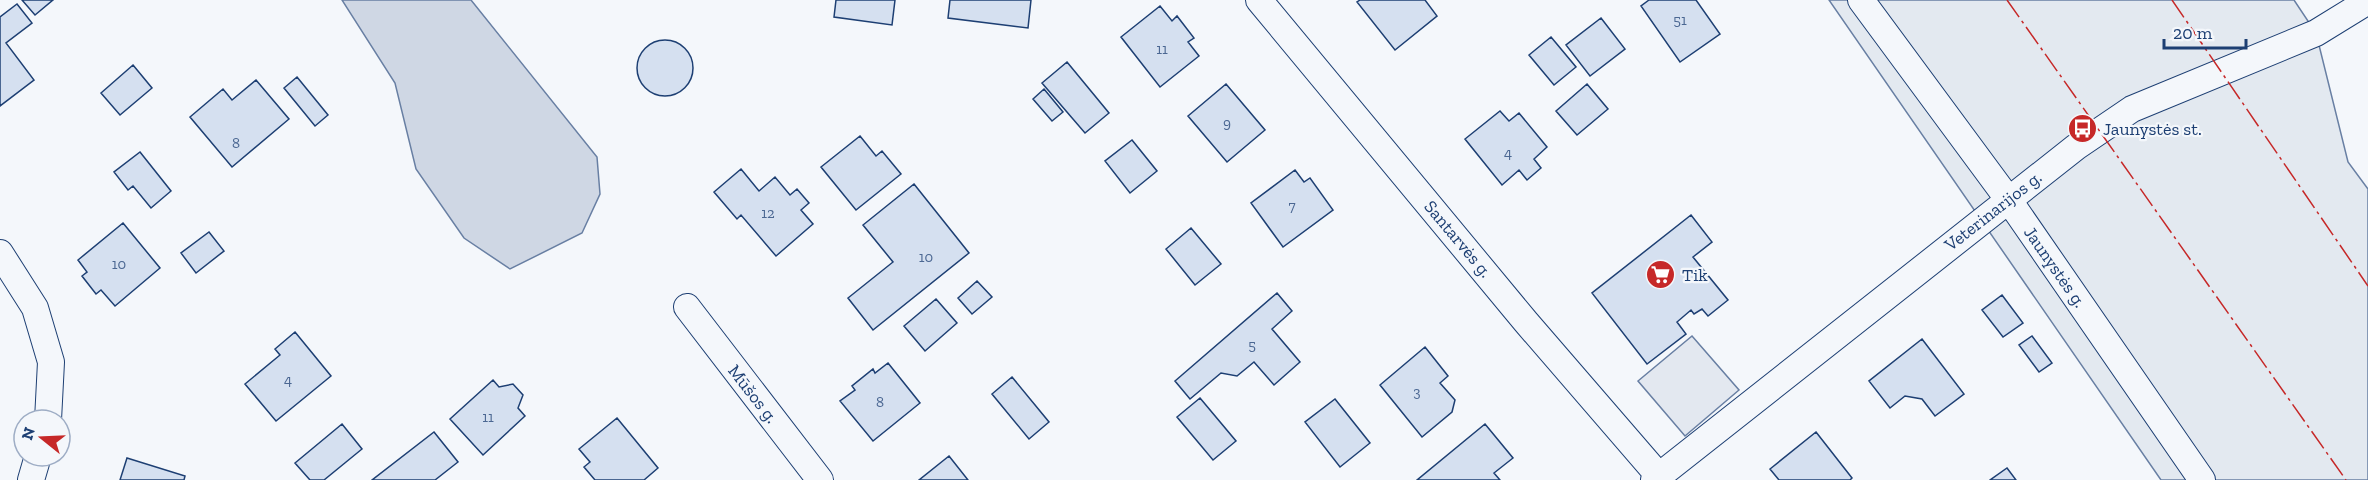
<svg xmlns="http://www.w3.org/2000/svg" width="2368" height="480" font-family="'Zilla Slab',serif">
  <style>
    .green { fill: #e3e9f0; stroke: #687fa3; stroke-width: 1.5 }
    .parking { fill: #e3e8f0; stroke: #687fa3; stroke-width: 1.5 }
    .water { fill: #cfd7e4; stroke: #687fa3; stroke-width: 1.5 }
    .building { fill: #d5e0f0; stroke: #1d3f73; stroke-width: 1.5 }
    .lines { fill: none; stroke-linecap: round; stroke-linejoin: round }
    .street-casing { stroke: #1d3f73; stroke-width: 28 }
    .street { stroke: #f4f7fb; stroke-width: 26 }
    .power { stroke: #c62828; stroke-width: 1.5; stroke-dasharray: 21 4.5 3 4.5; stroke-linecap: butt }
    .labels { text-anchor: middle; stroke-width: 4.5; stroke-linejoin: round; paint-order: stroke }
    .number-label { font-size: 15px; fill: #4b6792 }
    .poi-label { font-size: 18px; fill: #1d3f73; stroke: #f4f7fb; text-anchor: start }
    .street-label { font-size: 18px; fill: #1d3f73; stroke: #f4f7fb }
  </style>
  <rect width="100%" height="100%" fill="#f4f7fb"/>
  <path class="green" d="M1829 0H2294L2316 33 2348 162 2368 189V480H2161Z"/>
  <path class="parking" d="M1692 336 1739 390 1685 436 1638 381Z"/>
  <path class="water" d="M342 0H471L597 157 600 194 582 233 510 269 464 238 416 169 395 83Z"/>
  <path class="building" d="M22 0H53L35 15Z
    M836 0H895L892 25 834 17Z
    M950 0H1031L1028 28 948 18Z
    M1360 0H1425L1437 16 1395 50 1357 2Z
    M1649 0H1696L1720 34 1680 62 1641 6Z
    M17 4 32 23 6 43 34 80 0 106V17Z
    M1160 6 1172 21 1177 16 1194 38 1188 42 1199 56 1160 87 1121 37Z
    M1601 18 1625 49 1590 76 1566 45Z
    M1551 37 1576 67 1554 85 1529 55Z
    M637 68a28 28 0 1 1 56 0a28 28 0 1 1-56 0Z
    M1067 62 1109 113 1085 133 1042 83Z
    M133 65 152 88 120 115 101 93Z
    M297 77 328 115 315 126 284 88Z
    M256 80 289 119 232 167 190 117 223 89 232 100Z
    M1226 84 1265 130 1227 162 1188 116Z
    M1587 84 1608 109 1577 135 1556 111Z
    M1044 89 1063 112 1052 121 1033 99Z
    M1500 111 1509 121 1519 113 1547 147 1534 159 1541 168 1527 180 1519 170 1502 185 1465 139Z
    M860 136 876 156 882 151 901 174 856 210 821 167Z
    M1132 140 1157 171 1130 193 1105 161Z
    M140 152 171 191 151 208 133 186 128 190 114 172Z
    M741 169 759 191 775 177 790 195 797 189 809 203 801 210 813 224 776 256 741 215 737 219 714 192Z
    M1295 170 1304 182 1310 178 1333 210 1283 247 1251 203Z
    M914 184 969 253 873 330 848 298 893 262 863 225Z
    M1691 215 1712 242 1693 257 1728 300 1708 316 1702 309 1694 314 1691 310 1677 322 1686 334 1647 364 1592 293Z
    M123 223 160 268 115 306 101 290 96 294 82 276 87 272 78 260Z
    M1191 228 1221 264 1195 285 1166 249Z
    M209 232 224 251 196 273 181 253Z
    M977 281 992 297 972 314 958 298Z
    M1277 293 1292 311 1272 329 1300 362 1274 385 1254 362 1237 376 1221 373 1190 399 1175 381Z
    M2002 295 2023 323 2003 337 1982 310Z
    M936 299 957 323 925 351 904 326Z
    M295 332 331 376 276 421 245 384 280 355 275 349Z
    M2032 336 2052 363 2039 372 2019 345Z
    M1922 339 1964 394 1935 416 1922 399 1905 396 1890 408 1869 381Z
    M1425 347 1448 376 1440 383 1455 400 1452 412 1422 437 1380 385Z
    M888 363 920 403 873 441 840 401 855 390 852 386 873 369 875 373Z
    M1012 377 1049 422 1029 439 992 394Z
    M493 380 499 387 513 384 523 395 518 408 525 416 483 455 450 419Z
    M1200 398 1236 441 1213 460 1177 417Z
    M1335 399 1370 443 1340 467 1305 422Z
    M617 418 658 468 644 480H595L584 467 590 462 579 449Z
    M342 424 362 449 324 480H310L295 463Z
    M1485 424 1513 458 1494 473 1500 480H1417Z
    M434 432 458 462 435 480H372Z
    M1816 432 1852 478 1850 480H1779L1770 469Z
    M949 456 968 480H919Z
    M127 458 185 476 184 480H120Z
    M2007 468 2016 480H1990Z"/>
  <g class="lines">
    <defs>
      <path id="street" d="M1259 0 1526 322 1659 476
        M1861 0 2008 199 2202 480
        M0 253 35 308 51 362 48 420
        M687 307 820 480
        M31 480 38 456
        M1654 480 2076 147 2132 109 2316 33 2368 1"/>
    </defs>
    <use href="#street" class="street-casing"/>
    <use href="#street" class="street"/>
    <path class="power" d="M2007 0 2346 480
      M2172 0 2368 286"/>
  </g>
  <defs>
    <symbol id="bus-disc" viewBox="-11 -11 22 22"><circle r="9.5" fill="#c62828" stroke="#f4f7fb"/><path d="M-5-6H5V4H4V6H2V4H-2V6H-4V4H-5ZM-3.5-4V0h7V-4ZM-3.5 1.2v1.5H-2V1.2ZM2 1.2v1.5H3.5V1.2Z" fill="#fff"/></symbol>
    <symbol id="supermarket-disc" viewBox="-11 -11 22 22"><circle r="9.5" fill="#c62828" stroke="#f4f7fb"/><path d="M-6-5.5h2.5l.6 2H6L4.5 2H-2.5L-4.4-4H-6ZM-1.5 3.2a1.3 1.3 0 1 0 .1 0ZM3 3.2a1.3 1.3 0 1 0 .1 0Z" fill="#fff"/></symbol>
  </defs>
  <g fill-rule="evenodd">
    <use href="#bus-disc" x="2066" y="112" width="33" height="33"/>
    <use href="#supermarket-disc" x="1644" y="258" width="33" height="33"/>
  </g>
  <g class="labels">
    <g class="number-label">
      <text x="1680" y="25">51</text>
      <text x="1162" y="54">11</text>
      <text x="1227" y="128">9</text>
      <text x="236" y="148">8</text>
      <text x="1508" y="158">4</text>
      <text x="1292" y="211">7</text>
      <text x="768" y="218">12</text>
      <text x="926" y="262">10</text>
      <text x="119" y="269">10</text>
      <text x="1252" y="350">5</text>
      <text x="288" y="385">4</text>
      <text x="1417" y="397">3</text>
      <text x="880" y="407">8</text>
      <text x="488" y="422">11</text>
    </g>
    <g class="poi-label">
      <text x="2103" y="135">Jaunystės st.</text>
      <text x="1682" y="281">Tik</text>
    </g>
    <g class="street-label">
      <text transform="translate(1993 211) rotate(-38)" y="6">Veterinarijos g.</text>
      <text transform="translate(1458 239) rotate(50)" y="6">Santarvės g.</text>
      <text transform="translate(2055 267) rotate(55)" y="6">Jaunystės g.</text>
      <text transform="translate(753 394) rotate(52)" y="6">Mūšos g.</text>
    </g>
  </g>
  <g transform="translate(42 438) rotate(288)"><circle r="28" fill="#f4f7fb" stroke="#9eadc5" stroke-width="1.5"/>
  <path d="M0-4.5L10 22L0 15L-10 22Z" fill="#c62828"/>
  <text y="-9" font-size="16" font-weight="bold" text-anchor="middle" fill="#1d3f73">N</text>
  </g>
  <path d="M2164 39v9h82v-9" fill="none" stroke="#1d3f73" stroke-width="3"/>
  <text x="2173" y="39" font-size="18" fill="#1d3f73" stroke="#f4f7fb" stroke-width="4.5" paint-order="stroke">20 m</text>
</svg>
